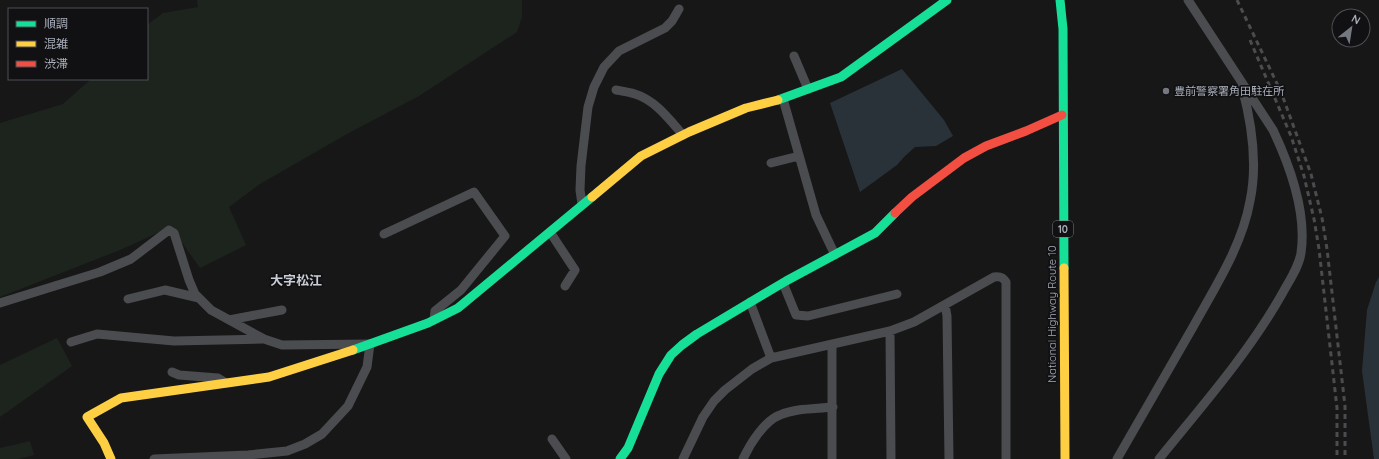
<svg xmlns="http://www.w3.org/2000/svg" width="1379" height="459" font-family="Quicksand,'Noto Sans JP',sans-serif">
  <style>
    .green { fill: #1d241e }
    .water { fill: #2a3239 }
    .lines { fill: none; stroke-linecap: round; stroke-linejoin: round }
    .street { stroke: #4b4c50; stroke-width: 9 }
    .fast { stroke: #16e098; stroke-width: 9 }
    .slow { stroke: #ffcf43; stroke-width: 9 }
    .jam { stroke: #f24e42; stroke-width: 9 }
    .rail { stroke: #4b4c4f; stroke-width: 3; stroke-dasharray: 5 4; stroke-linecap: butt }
    .poi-dot { fill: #757880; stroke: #111113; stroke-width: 1.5 }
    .labels { text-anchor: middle; stroke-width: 3.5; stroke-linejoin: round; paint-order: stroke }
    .shield { fill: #111113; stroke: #7b7e86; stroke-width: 1 }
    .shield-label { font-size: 10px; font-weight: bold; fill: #a8adb8 }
    .poi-label { font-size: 11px; fill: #a8adb8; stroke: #111113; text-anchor: start }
    .street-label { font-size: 11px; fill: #a8adb8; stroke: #111113 }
    .quarter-label { font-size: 13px; font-weight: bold; fill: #c9ccd4; stroke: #111113 }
  </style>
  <rect width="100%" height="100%" fill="#171717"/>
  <path class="green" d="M197 0H522V17L517 32 419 96 347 134 260 184 229 207 246 245 200 268 171 227 120 250 0 297V123L63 104 91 79H147V25L163 13 198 7Z
    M57 338 72 366 0 417V365Z
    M30 441 34 455 18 459H0V448Z"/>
  <path class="water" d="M902 69 944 120 953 136 936 146 915 147 904 157 897 165 860 192 830 103Z
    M1379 277V459H1374L1362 371 1367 310 1376 282Z"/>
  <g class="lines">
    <path class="street" d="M794 56 808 89
      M616 90C622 91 629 92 635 94 655 100 669 119 683 135
      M783 99 816 215 835 255
      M771 163 799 156
      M582 204 580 190 581 166 588 107 594 87 604 67 619 51 665 28 672 21 679 9
      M550 232 575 270 565 286
      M384 234 474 192 505 236 461 290 435 311 434 320
      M783 283 796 315 808 316 897 294
      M128 299 165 290 199 298
      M750 302 771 358
      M0 303 100 272 131 259 169 230 174 233 189 280 195 294 211 310 264 339 282 345 370 344 367 367 348 406 322 434 305 444 287 451 248 455 154 459
      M945 305 947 316 949 459
      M229 320 282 310
      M890 331 891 459
      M71 342 97 334 174 341 263 339
      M832 344V459
      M172 372 179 375 218 378 226 383
      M552 439 566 459
      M683 459 703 417 714 401 725 390 752 369 771 358 890 331 914 322 994 277C1000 276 1003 277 1006 282V459
      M743 459C750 444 764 421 780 415 796 408 815 409 833 407
      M1117 459C1142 415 1168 371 1193 327 1215 287 1242 246 1250 201 1258 163 1252 124 1242 87
      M1159 459C1202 406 1248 354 1282 294 1289 281 1299 267 1301 253 1307 212 1290 166 1273 130L1188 0"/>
    <path class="fast" d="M1060 0 1063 29 1064 268
      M778 100 841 77 947 0
      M353 350 428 323 458 308 592 197
      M620 459 628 448 659 374 671 355 682 345 697 334 786 281 875 233 895 213"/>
    <path class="slow" d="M592 197 641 156 689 132 746 108 778 100
      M1064 268 1065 459
      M111 459 104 443 87 417 121 398 269 377 353 350"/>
    <path class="jam" d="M895 213 912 197 964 158 986 146 1026 131 1062 115"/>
    <path class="rail" d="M1237 0 1281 92 1311 174 1322 218 1327 249 1345 406V459
      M1250 40 1291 136 1304 176 1314 219 1319 249 1337 408V459"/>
  </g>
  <circle class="poi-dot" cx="1166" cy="91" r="4"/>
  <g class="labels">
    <rect class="shield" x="1053" y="221" width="20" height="16" rx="3"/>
    <g class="shield-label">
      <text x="1063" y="233">10</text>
    </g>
    <g class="poi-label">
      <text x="1174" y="95">豊前警察署角田駐在所</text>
    </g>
    <g class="street-label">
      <text transform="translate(1052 314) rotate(-90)" y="4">National Highway Route 10</text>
    </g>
    <g class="quarter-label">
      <text x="296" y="285">大字松江</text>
    </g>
  </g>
  <rect x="8" y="8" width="140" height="72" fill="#111113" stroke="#4d4f55"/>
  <rect x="16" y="21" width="20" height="6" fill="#16e098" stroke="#4d4f55"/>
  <text x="44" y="28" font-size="12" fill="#a8adb8">順調</text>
  <rect x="16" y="41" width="20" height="6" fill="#ffcf43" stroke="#4d4f55"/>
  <text x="44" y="48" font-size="12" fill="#a8adb8">混雑</text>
  <rect x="16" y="61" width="20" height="6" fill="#f24e42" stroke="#4d4f55"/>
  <text x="44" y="68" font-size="12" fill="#a8adb8">渋滞</text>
  <g transform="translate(1351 28) rotate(30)"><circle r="19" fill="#111113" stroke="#4d4f55"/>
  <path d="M0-3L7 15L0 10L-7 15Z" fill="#757880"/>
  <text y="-6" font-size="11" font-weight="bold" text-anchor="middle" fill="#a8adb8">N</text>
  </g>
</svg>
